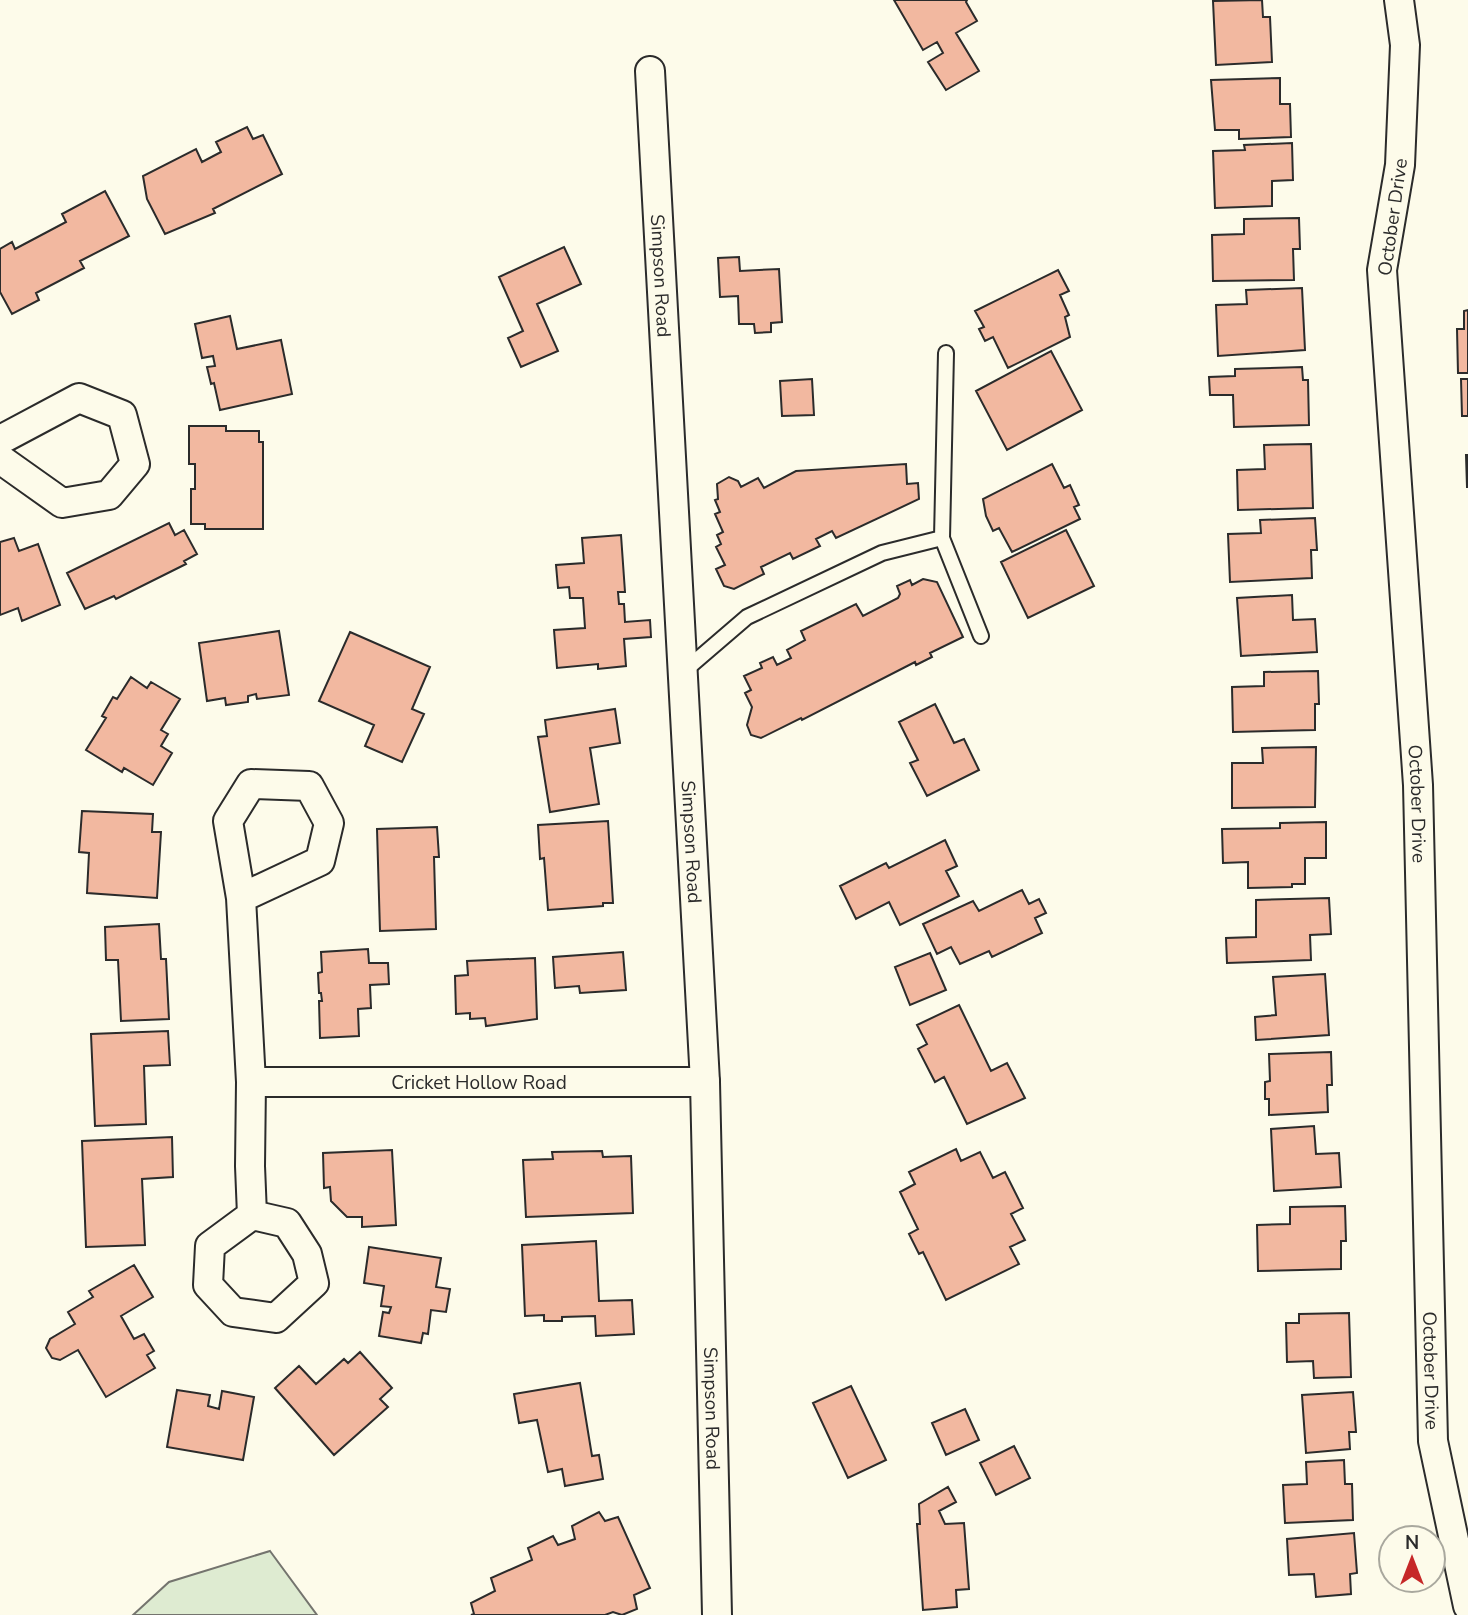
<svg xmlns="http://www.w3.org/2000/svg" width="1468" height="1615" font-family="'Nunito Sans',sans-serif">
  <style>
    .green { fill: #deebd1; stroke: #74746e; stroke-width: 2 }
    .building { fill: #f2b8a0; stroke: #2b2b2b; stroke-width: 2 }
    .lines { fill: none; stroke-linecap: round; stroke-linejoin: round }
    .service-casing { stroke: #2b2b2b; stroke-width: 18 }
    .minor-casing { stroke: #2b2b2b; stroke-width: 32 }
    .service { stroke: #fdfbea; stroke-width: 14 }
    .minor { stroke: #fdfbea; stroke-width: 28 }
    .labels { text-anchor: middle; stroke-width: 5; stroke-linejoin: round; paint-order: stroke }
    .street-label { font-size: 19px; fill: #2b2b2b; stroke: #fdfbea }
  </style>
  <rect width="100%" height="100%" fill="#fdfbea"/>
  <path class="green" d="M270 1551 317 1615H133L169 1582Z"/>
  <path class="building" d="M894 0H967L966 2 977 21 956 33 979 71 946 90 928 62 943 53 937 42 923 50Z
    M1262 0 1263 17H1270L1272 62 1216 65 1213 1Z
    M1280 78V104H1290L1291 137 1239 139V130H1215L1211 80Z
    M247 127 253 139 263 135 282 174 213 209 215 213 165 234 147 199 143 176 196 149 202 162 221 152 216 142Z
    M1292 143 1293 180 1272 181V206L1215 208 1213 151 1245 150 1244 145Z
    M105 191 129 236 80 261 84 268 36 293 39 300 12 314 0 292V249L12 242 15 249 66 222 62 214Z
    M1299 218 1300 249H1293L1294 280 1213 281 1212 235 1244 234V219Z
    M564 247 581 284 537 304 558 351 521 367 508 338 523 331 499 277Z
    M739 257 740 271 779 269 782 322 771 323V332L755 333 754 324H739L738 296 720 297 718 258Z
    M1058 270 1069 291 1060 295 1069 315 1065 317 1070 337 1008 368 993 337 985 341 979 329 984 327 975 311Z
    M1302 288 1305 350 1218 356 1216 305 1247 304 1246 290Z
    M1468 310V373H1458L1457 329H1464V311Z
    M230 316 237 349 281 340 292 394 220 410 214 383 211 384 207 367 215 366 213 356 202 358 195 324Z
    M1051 351 1082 410 1007 450 976 391Z
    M1302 367 1303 380H1308L1309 425 1234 427 1233 395H1210L1209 377 1235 376V369Z
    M812 379 814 415 782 416 780 381Z
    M1461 379H1468V416H1462Z
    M189 426H226V431H259V442H263V529H205V524H191V489H195V464H189Z
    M1311 444 1313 508 1238 510 1237 470 1265 469 1264 445Z
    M1466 455H1468V487H1467Z
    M906 464 907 484 918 483 919 499 836 538 832 531 816 539 820 546 793 559 790 553 761 567 764 574 734 589 724 586 716 569 725 565 716 547 721 544 717 535 723 532 715 514 720 512 715 500 718 499 717 484 729 477 738 481 741 487 758 478 764 488 796 471Z
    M1052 464 1064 488 1070 485 1079 505 1074 507 1080 519 1012 552 999 528 993 531 986 516 983 499Z
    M1315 518 1317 550H1311L1312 578 1230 582 1228 534 1261 533 1260 520Z
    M169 523 175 535 184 530 197 554 184 561 186 564 116 599 114 596 85 609 67 573Z
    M1066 530 1094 586 1028 618 1001 562Z
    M621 535 625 592H618L619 604H624L625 622 650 620 651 637 624 639 626 666 598 669V664L557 668 554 630 585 628 583 598H570L569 587 558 588 556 565 584 563 582 538Z
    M14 538 19 551 38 544 60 605 22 621 18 608 0 615V542Z
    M923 579 937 582 963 637 930 653 932 657 916 665 915 662 802 720 801 718 761 738 751 735 747 725 752 707 745 693 751 690 744 676 762 668 760 663 773 657 777 665 791 658 787 650 805 640 801 631 856 604 863 616 898 598 900 594 897 586 910 580 912 585Z
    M1292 595 1293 620 1315 619 1317 652 1241 656 1237 598Z
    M279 631 289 695 257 699 256 694 248 696V702L226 705 225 698 207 701 199 643Z
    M350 632 430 667 412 709 424 714 402 762 365 746 374 725 319 701Z
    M1318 671 1319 704H1315V730L1233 732 1232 687 1264 686V672Z
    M131 677 147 688 151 682 180 699 161 730 168 734 161 746 172 753 153 785 124 768 122 772 86 750 106 718 102 716 113 697 117 699Z
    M935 704 954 743 964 739 979 770 927 796 910 763 918 760 899 722Z
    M615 709 620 743 590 748 599 804 550 812 538 737 547 736 545 720Z
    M1316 747 1315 807 1232 808V763H1263L1262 748Z
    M82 811 153 814 152 832H161L157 898 87 893 89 853 79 852Z
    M608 821 613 903H603V906L548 910 544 858 540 859 538 825Z
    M1326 822V858H1305V884H1292V887L1248 888V862L1223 863 1222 829 1280 828V823Z
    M437 827 439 857H434L436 929 380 931 377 829Z
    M945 840 957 866 946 871 959 896 900 925 889 902 856 919 840 886 886 863 889 868Z
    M1022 890 1029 904 1039 899 1046 913 1035 918 1042 933 992 957 989 951 960 964 951 947 937 954 923 924 973 901 979 911Z
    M1329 898 1331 934 1310 935 1311 960 1227 963 1226 938 1256 937V900Z
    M159 924 161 959H166L169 1019 121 1021 118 960H106L105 927Z
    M368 949 369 963H388L389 984 370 985 371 1008 358 1009 359 1036 320 1038 319 1001H322L321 993H319L318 973 322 972 321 952Z
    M623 952 626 990 580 993 579 986 555 988 553 957Z
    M930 953 946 990 910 1005 895 967Z
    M535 958 537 1019 486 1026 485 1018 470 1019V1013L456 1014 455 976 468 975 467 961Z
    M1325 974 1329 1035 1256 1040 1255 1017 1276 1015 1273 977Z
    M959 1005 991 1071 1007 1063 1025 1098 967 1124 944 1077 935 1082 918 1049 927 1044 917 1025Z
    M168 1031 170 1065 144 1066 146 1124 95 1126 91 1034Z
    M1331 1052 1332 1085H1327L1328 1112 1269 1115V1099H1265V1082L1270 1081 1269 1054Z
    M1314 1126 1316 1154 1339 1153 1341 1187 1274 1191 1271 1129Z
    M172 1137 173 1177 142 1179 145 1245 86 1247 82 1141Z
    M956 1149 961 1161 980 1152 993 1178 1005 1172 1023 1208 1011 1214 1025 1240 1010 1247 1019 1264 946 1300 923 1252 919 1254 909 1234 918 1229 900 1192 915 1184 909 1172Z
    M392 1150 396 1225 362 1227V1217H347L331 1201 330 1187 324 1188 323 1153Z
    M602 1151 603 1157 631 1156 633 1213 526 1217 523 1160 553 1159 552 1152Z
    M1345 1206 1346 1241H1341V1269L1258 1271 1257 1225 1290 1224V1207Z
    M596 1241 599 1301 632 1300 634 1334 596 1336 595 1316 562 1317V1321H544V1315L525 1316 522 1245Z
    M369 1247 441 1258 436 1287 450 1289 446 1312 431 1310 428 1334 423 1333 421 1343 379 1336 383 1312 389 1313 391 1307 381 1306 384 1286 364 1283Z
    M134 1265 153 1297 121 1316 134 1339 144 1334 154 1351 147 1355 155 1368 106 1397 78 1350 60 1360 52 1358 46 1348 50 1339 75 1324 68 1312 93 1297 89 1291Z
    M1349 1313 1351 1377 1314 1378 1313 1361 1287 1362 1286 1323H1299V1314Z
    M360 1352 392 1388 380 1399 388 1407 334 1455 275 1388 299 1366 316 1384 344 1359 348 1363Z
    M580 1383 592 1456 599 1455 603 1479 565 1486 562 1469 548 1472 537 1420 519 1423 514 1394Z
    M851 1386 886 1460 848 1478 813 1403Z
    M177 1390 210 1395 208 1406 219 1409 222 1391 254 1397 243 1460 167 1447Z
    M1353 1392 1356 1432H1349L1350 1449 1306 1453 1302 1395Z
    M965 1409 979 1440 946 1455 932 1423Z
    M1014 1446 1030 1478 996 1495 980 1463Z
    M1344 1460 1345 1484H1352L1353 1520 1285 1523 1283 1485 1307 1484 1306 1462Z
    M948 1487 956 1502 939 1511 945 1524 964 1523 969 1589 956 1590 957 1607 923 1610 917 1524H920L919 1504Z
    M599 1512 605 1521 618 1517 650 1588 634 1595 637 1609 622 1615 613 1612 605 1615H471L474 1614 471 1603 495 1591 491 1578 532 1560 528 1548 553 1536 558 1545 575 1539 572 1526Z
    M1354 1533 1357 1573 1350 1574 1351 1594 1316 1597 1314 1574 1289 1575 1287 1539Z"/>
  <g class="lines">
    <defs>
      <path id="service" d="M946 353 942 538 981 636
        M683 672 747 617 882 553 942 538"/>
      <g id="minor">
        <path id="s1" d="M1399 0 1405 45 1400 165 1382 270 1418 785 1433 1441 1468 1606"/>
        <path id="s2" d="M650 71 705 1082 717 1615"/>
        <path d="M0 440 79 398 122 415 135 464 109 495 62 503 0 459"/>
        <path d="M241 898 320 861 329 823 309 786 251 784 228 821 241 898 251 1082 250 1166 252 1215 210 1246 208 1285 233 1312 276 1318 314 1283 307 1254 287 1223 252 1215"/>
        <path id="s3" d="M251 1082H705"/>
      </g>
    </defs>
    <use href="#service" class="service-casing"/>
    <use href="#minor" class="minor-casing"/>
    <use href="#service" class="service"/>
    <use href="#minor" class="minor"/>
  </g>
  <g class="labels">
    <g class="street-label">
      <text transform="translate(1392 217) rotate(-82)" y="7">October Drive</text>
      <text dy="7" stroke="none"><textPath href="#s2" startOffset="205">Simpson Road</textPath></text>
      <text dy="7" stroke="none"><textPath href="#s1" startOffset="807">October Drive</textPath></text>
      <text dy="7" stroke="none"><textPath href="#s2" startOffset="772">Simpson Road</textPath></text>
      <text dy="7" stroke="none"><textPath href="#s3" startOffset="228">Cricket Hollow Road</textPath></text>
      <text dy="7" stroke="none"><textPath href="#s1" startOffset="1374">October Drive</textPath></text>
      <text dy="7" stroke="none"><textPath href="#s2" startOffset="1339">Simpson Road</textPath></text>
    </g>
  </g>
  <g transform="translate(1412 1559)"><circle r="33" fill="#fdfbea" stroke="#a9a89e" stroke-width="2"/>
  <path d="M0-5L12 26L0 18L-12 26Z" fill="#c62828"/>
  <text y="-10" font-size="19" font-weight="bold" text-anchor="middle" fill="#2b2b2b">N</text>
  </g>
</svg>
